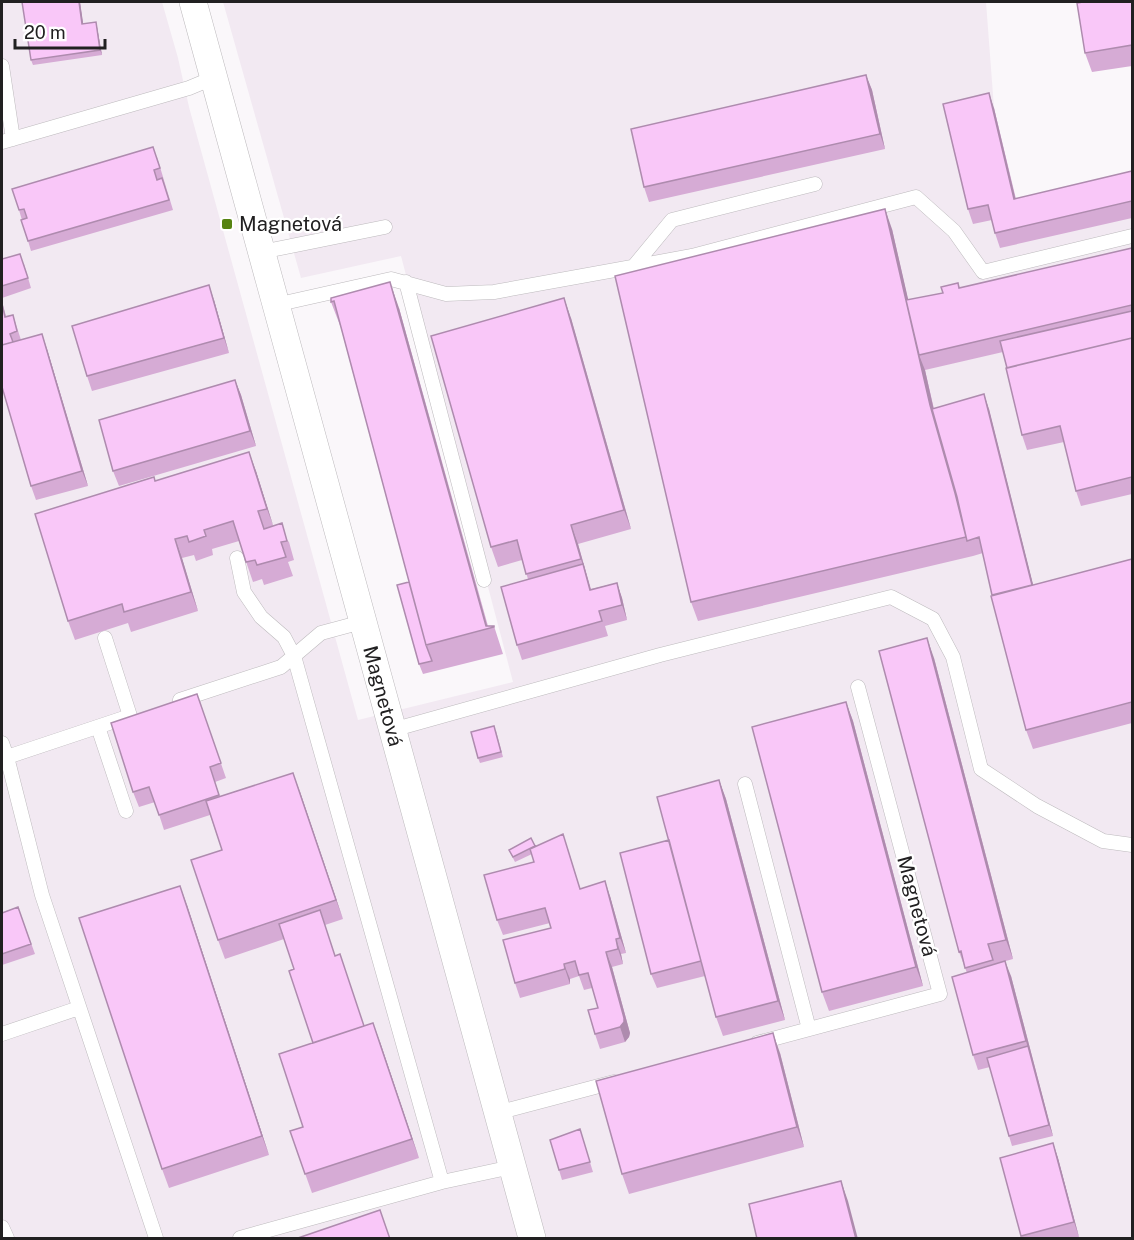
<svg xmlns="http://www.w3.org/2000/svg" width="1134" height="1240" font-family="'Public Sans',sans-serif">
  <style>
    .built { fill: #f2e9f2 }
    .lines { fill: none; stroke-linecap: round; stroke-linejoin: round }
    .lane-casing { stroke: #bdbabd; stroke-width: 15 }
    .street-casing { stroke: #bdbabd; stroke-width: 28 }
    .lane { stroke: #fff; stroke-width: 14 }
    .street { stroke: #fff; stroke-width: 27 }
    .wall { fill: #d6abd5 }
    .shaded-wall { fill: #ae8bae }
    .building { fill: #f9c7f8; stroke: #ae8bae; stroke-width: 1.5 }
    .poi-dot { fill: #568311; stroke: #fff; stroke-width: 2 }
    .labels { text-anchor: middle; stroke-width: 4.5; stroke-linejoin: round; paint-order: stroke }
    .poi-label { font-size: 20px; fill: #212021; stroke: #fff; text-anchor: start }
    .street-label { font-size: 20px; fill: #212021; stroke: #fff }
  </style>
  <rect width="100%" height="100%" fill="#faf7fa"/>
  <path class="built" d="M2 2H162L178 58 189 107 358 720 513 682 401 256 301 278 223 2H986L994 108 1019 214 1132 188V1238H2Z"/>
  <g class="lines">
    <defs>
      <path id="lane" d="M2 66 13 139
        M2 142 189 88 213 78
        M261 252 385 227
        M634 266 672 220 815 184
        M406 282 484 580
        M275 305 391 279 446 294 494 292 692 256 916 197 954 231 983 272 1132 236
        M237 558 244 592 261 617 284 637 294 656 442 1182
        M105 638 130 716
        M180 700 281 667 321 633 362 622
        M127 717 7 757 42 895 156 1238
        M98 727 126 811
        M392 730 660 655 891 597 933 619 953 657 981 769 1037 806 1103 841 1132 845
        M2 743 7 757
        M745 784 809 1029
        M2 1034 79 1008
        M757 1043 940 994 858 687
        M497 1113 614 1082
        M2 1227 7 1238
        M240 1238 442 1182 512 1167"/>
      <path id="street" d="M193 2 532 1238"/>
    </defs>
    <use href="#lane" class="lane-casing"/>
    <use href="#street" class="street-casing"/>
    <use href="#lane" class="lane"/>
    <use href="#street" class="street"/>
  </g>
  <path class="wall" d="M80 2 83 24 96 22 97 27 102 55 33 65 31 60Z
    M1132 2V66L1092 72 1085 53Z
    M866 75 872 90 885 149 649 202 644 187Z
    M994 108 1016 199 1132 171V218L1000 248 995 233 992 220 973 224 968 209Z
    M157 157 173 210 31 251 19 210Z
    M892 229 908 300 943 293 958 283 960 288 1132 248V494L1081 506 1076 491 1064 442 1027 450 1022 435 1003 352 925 370 934 409H989L1033 585 1132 559V723L1033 749 1026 730 992 595 983 553 973 556 698 621 691 602Z
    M2 259 24 264 31 288 2 298Z
    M331 298 399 308 488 626H494L503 654 423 674 419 664 409 582 341 328 331 302Z
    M214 300 229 353 92 391 87 376Z
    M2 302 6 316 13 315 21 340 47 349 88 486 36 500 31 486 2 387Z
    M571 318 631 529 578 544 591 589 617 583 622 598 627 620 605 626 608 636 522 660 517 645 528 579 522 560 498 567 491 547Z
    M235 380 241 395 256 446 119 486 113 471Z
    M256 471 273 526 289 542 294 560 288 562 293 576 264 585 262 579 253 582 239 541 212 549 213 555 196 561 194 555 182 558 198 611 131 632 128 623 75 640 68 621 155 481Z
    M934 658 1013 959 995 964 1011 976 1053 1136 1012 1146 1009 1136 990 1067 978 1070 973 1055 967 973 959 952Z
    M197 694 226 778 215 782 220 797 300 792 343 919 325 925 335 956 364 1026 380 1042 419 1158 312 1193 290 1131 303 1127 313 1043 294 969 284 939 225 959 218 940 222 850 210 815 164 830 155 802 139 807 133 792Z
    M846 702 853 721 923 986 829 1011 822 992Z
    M496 731 503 757 480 763 478 758Z
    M719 780 726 799 785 1020 723 1036 716 1017 705 976 657 988 651 974 669 840Z
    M531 838 535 847 568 849 580 889 610 896 626 953 621 954 623 964 612 967 630 1033 629 1037 625 1042 600 1049 595 1034 598 1008 592 988 584 990 579 976 570 979V984L520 998 515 983 551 928 550 923 503 935 497 920 534 862 532 854 515 862 509 850Z
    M187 905 269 1155 169 1188 162 1169Z
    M18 907 35 954 2 965V913Z
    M780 1053 804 1147 629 1194 622 1174Z
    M583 1140 593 1172 562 1180 559 1170Z
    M1053 1143 1058 1158 1079 1237 1072 1239H1022L1000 1158Z"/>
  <path class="shaded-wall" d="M79 2H80L84 29 82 24Z
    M96 22 97 27 102 55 100 50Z
    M866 75 872 90 885 149 880 134Z
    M989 93 994 108 1019 214 1014 199Z
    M885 209 892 229 921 355H919L925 370 937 424 967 541 930 405Z
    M390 282 399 308 488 629H487Z
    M209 285 214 300 229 353 224 338Z
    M564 298 571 318 631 529 624 510Z
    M42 334 47 349 88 486 82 471Z
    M235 380 241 395 256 446 250 431Z
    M984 394 989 409 1038 604 1033 589Z
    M249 452 256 471 274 528 267 509Z
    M571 525 578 544 595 605 590 590Z
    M175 539 182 558 198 611 191 592Z
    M617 583 622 598 627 620 622 605Z
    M927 638 934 658 1013 959 1006 940Z
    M846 702 853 721 923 986 916 967Z
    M293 773 300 792 343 919 336 900Z
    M719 780 726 799 785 1020 778 1001Z
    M605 881 610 896 626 953 620 938Z
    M180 886 187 905 269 1155 262 1136Z
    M616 939 621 954 623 964 618 949Z
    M606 952 612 967 630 1033 629 1037 625 1042 620 1027Z
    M1005 961 1011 976 1053 1136 1049 1125 1026 1041Z
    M564 964 570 979V984L565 969Z
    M373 1023 380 1042 419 1158 412 1139Z
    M773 1033 780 1053 804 1147 797 1127Z
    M1053 1143 1058 1158 1079 1237 1074 1222Z
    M841 1181 848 1201 858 1239H856Z"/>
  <path class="building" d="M22 2H79L82 24 96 22 100 50 31 60Z
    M1083 2H1132V45L1085 53 1077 3Z
    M866 75 880 134 644 187 631 129Z
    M989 93 1014 199 1132 171V201L995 233 988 205 968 209 943 104Z
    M153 147 160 168 154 170 157 180 162 178 169 200 28 241 21 220 27 218 24 209 19 210 12 189Z
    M885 209 930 405 955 493 966 537 691 602 615 276Z
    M1132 248V305L919 355 906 300 943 293 941 287 958 283 959 288Z
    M20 254 28 278 2 286V259Z
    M390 282 486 626H494V627L426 645 334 301 331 302V298Z
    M209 285 224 338 87 376 72 326Z
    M564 298 624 510 571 525 581 559 526 574 517 540 491 547 431 336Z
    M2 304 5 317 13 315 17 331 10 334 13 342 2 345Z
    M1132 311V338L1007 368 1000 341Z
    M42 334 82 471 31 486 2 387V345Z
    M1132 338V477L1076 491 1060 426 1022 435 1006 368Z
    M235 380 250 431 113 471 99 420Z
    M984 394 1032 585 992 595 979 537 967 541 957 497 932 409Z
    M249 452 267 509 258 511 264 529 282 523 287 541 281 542 286 557 257 565 255 560 246 562 233 521 204 530 206 536 189 542 187 536 175 539 191 592 124 612 122 604 68 621 35 514 154 477 155 481Z
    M1132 559V702L1026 730 991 596Z
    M583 564 590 590 617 583 622 605 599 611 602 621 517 645 501 587Z
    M409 582 426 645 432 661 419 664 397 585Z
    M927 638 1006 940 988 944 993 960 965 968 961 951 959 952 879 651Z
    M197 694 221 763 210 767 219 795 159 815 149 787 133 792 111 723Z
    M846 702 916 967 822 992 752 727Z
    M494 726 501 752 478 758 471 732Z
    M293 773 336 900 218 940 191 860 222 850 206 801Z
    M719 780 778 1001 716 1017 657 797Z
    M563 834 580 889 605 881 620 938 616 939 618 949 606 952 624 1018V1022L620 1027 595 1034 588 1010 598 1008 588 973 579 975 575 961 564 964 565 969 515 983 503 940 551 928 545 908 497 920 484 875 534 862 530 849Z
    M531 838 535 846 513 857 509 850Z
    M669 840 701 961 651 974 620 853Z
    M180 886 262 1136 162 1169 79 918Z
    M18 907 31 944 2 954V913Z
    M320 910 335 956 340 954 364 1026 313 1043 289 971 294 969 279 924Z
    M1005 961 1026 1041 973 1055 952 977Z
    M373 1023 412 1139 305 1174 290 1131 303 1127 279 1054Z
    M773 1033 797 1127 622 1174 596 1081Z
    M1028 1046 1049 1125 1009 1136 987 1058Z
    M580 1129 590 1162 559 1170 550 1140Z
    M1053 1143 1074 1222 1021 1236 1000 1158Z
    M841 1181 856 1239H757L749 1204Z
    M380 1210 390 1239H295Z"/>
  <rect class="poi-dot" x="221" y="218" width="12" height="12" rx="3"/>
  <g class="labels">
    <g class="poi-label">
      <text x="239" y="231">Magnetová</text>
    </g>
    <g class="street-label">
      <text transform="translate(383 696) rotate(75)" y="7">Magnetová</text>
      <text transform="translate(917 906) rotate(75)" y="7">Magnetová</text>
    </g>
  </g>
  <rect width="1134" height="1240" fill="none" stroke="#212021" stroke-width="6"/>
  <path d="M15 39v9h90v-9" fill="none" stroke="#212021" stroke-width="3"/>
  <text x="24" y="39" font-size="18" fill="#212021" stroke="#ffffff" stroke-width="4.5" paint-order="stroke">20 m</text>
</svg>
